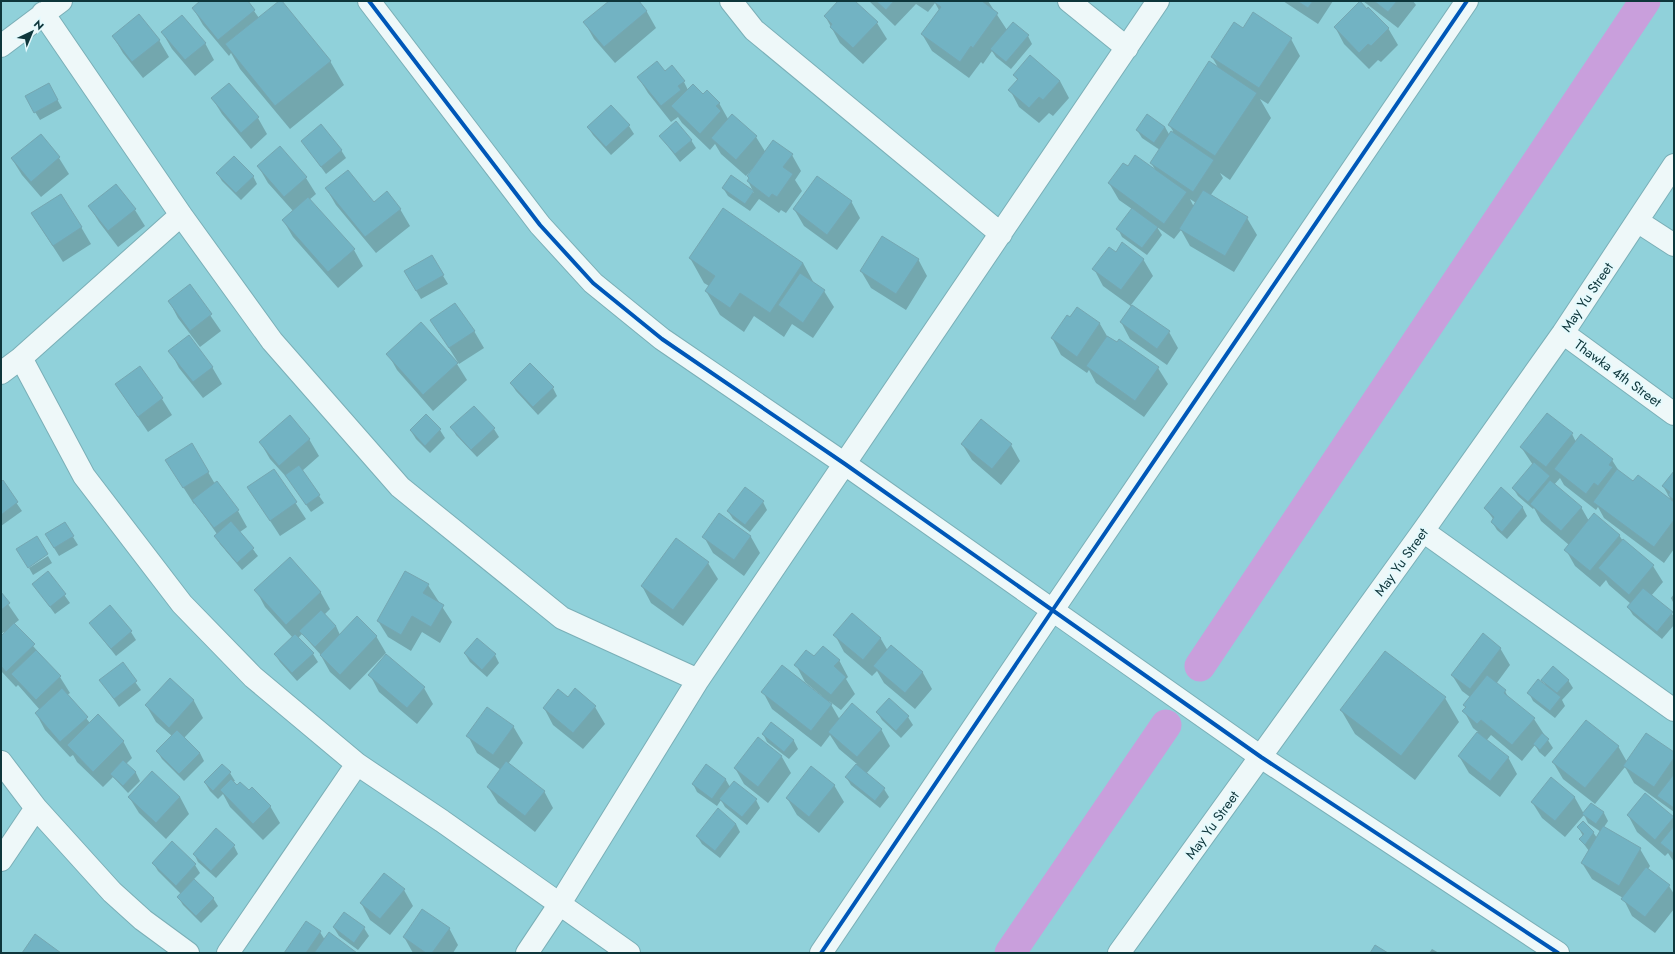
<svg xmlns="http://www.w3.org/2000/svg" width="1675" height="954" font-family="Jost,sans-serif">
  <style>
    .shadow { fill: #0003; fill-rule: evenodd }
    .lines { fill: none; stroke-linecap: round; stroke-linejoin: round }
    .canal { stroke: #c99fdc; stroke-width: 31 }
    .building { fill: #72b3c3; stroke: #75a7b2 }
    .minor-casing { stroke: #7aafb7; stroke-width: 24 }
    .minor { stroke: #eef8f9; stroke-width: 22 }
    .cycleway-casing { stroke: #e5fafd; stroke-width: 6 }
    .cycleway { stroke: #0057b8; stroke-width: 4 }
    .labels { text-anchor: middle; stroke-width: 4; stroke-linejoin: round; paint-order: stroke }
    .street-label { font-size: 14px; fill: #0e363b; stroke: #e5fafd }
  </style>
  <rect width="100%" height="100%" fill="#90d1da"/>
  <path class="shadow" d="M202 1H247L259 18 281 1 330 61 344 85 290 129 240 69 231 53 229 56 203 25 193 8Z
    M610 1H637L647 12 656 28 615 63 594 39 585 23Z
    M839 1H854L877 23 887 39 863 64 840 43 825 16Z
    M869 1H988L1007 30 1028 36 1032 44 1011 69 996 57 992 51 983 64 981 62 969 78 932 51 922 34 939 10 935 3 928 12 916 4 895 26Z
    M1283 1H1333L1318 24Z
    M1363 1H1413L1416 5 1398 28Z
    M1335 27 1388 28 1398 45 1381 62 1378 60 1369 69 1344 44Z
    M1243 29 1291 39 1300 56 1268 104 1260 99 1271 118 1230 180 1220 173 1223 178 1210 196 1247 218 1257 235 1234 272 1190 246 1181 230 1174 239 1157 227 1162 235 1147 255 1122 237 1118 229 1132 209 1119 200 1109 183 1128 168 1156 171 1151 163 1160 150 1142 138 1137 130 1147 115 1165 127 1170 136 1173 131 1169 125 1219 69 1212 57ZM1190 199 1196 203 1194 207Z
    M162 32 205 43 214 60 195 76 172 49Z
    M113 36 159 40 169 57 143 78 123 53Z
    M1030 56 1060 81 1069 98 1053 116 1049 113 1039 123 1019 107 1010 90 1018 81 1014 75Z
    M665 72 684 82 688 90 719 103 728 119 756 137 766 153 792 155 801 171 795 180 802 191 786 213 781 210 779 213 759 199 750 211 728 196 723 188 731 176 754 193 748 181 754 169 753 168 746 176 721 154 715 144 710 150 682 123 678 117 671 122 648 93 638 77Z
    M49 85 62 108 40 120 26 97Z
    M212 98 258 118 267 134 251 149 222 114Z
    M629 126 634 134 611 155 593 135 588 127Z
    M40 135 59 158 69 174 41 197 22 175 12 159Z
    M660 136 691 140 696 148 680 162Z
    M302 141 341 150 346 158 326 174Z
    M280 148 306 178 316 194 309 200 354 250 363 266 338 288 293 237 283 220 293 211 268 183 258 166Z
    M217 173 253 176 257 184 241 200 222 181Z
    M326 188 400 209 410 226 376 253 336 205Z
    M851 201 860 218 837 250 804 226 794 209Z
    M89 206 135 210 145 226 118 247 99 222Z
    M32 214 81 227 91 244 63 262Z
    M1116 254 1143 259 1153 276 1131 305 1169 332 1178 348 1167 365 1130 339 1121 322 1132 307 1103 286 1094 269Z
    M431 256 448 284 421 299 405 272Z
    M690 258 803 263 815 285 824 291 834 307 813 338 792 324 784 337 754 316 744 332 720 315 706 291 709 286 704 283Z
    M918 259 927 276 906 310 871 288 861 271Z
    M190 286 221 331 200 347 178 318 169 301Z
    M1077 308 1100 324 1107 336 1158 368 1168 384 1144 417 1096 383 1089 370 1087 373 1061 355 1052 338Z
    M432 321 474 331 484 348 459 364Z
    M421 324 457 364 467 380 433 411 397 370 388 354Z
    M170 351 212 367 222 384 203 398 179 368Z
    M511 383 553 388 557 396 538 415 516 391Z
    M116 385 162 399 172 415 148 432Z
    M426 416 440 430 445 438 430 453 416 439 411 431Z
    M452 427 494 429 499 437 477 457 456 435Z
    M1572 434 1576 442 1581 435 1612 460 1619 471 1633 482 1672 502 1663 486 1674 472V549L1664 563 1604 518 1598 507 1596 510 1564 485 1560 478 1554 485 1581 507 1589 521 1619 535 1623 541 1653 566 1663 582 1651 596 1674 616V625L1662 639 1633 615 1628 607 1631 604 1609 585 1606 580 1600 587 1575 566 1566 550 1569 545 1541 521 1534 508 1533 509 1518 496 1513 488 1533 465 1521 447Z
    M309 439 319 456 302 471 324 503 311 512 290 481 270 459 260 442Z
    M962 444 1011 445 1020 461 1001 485 972 460Z
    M192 445 215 484 238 511 247 527 240 532 258 556 242 570 220 544 215 536 217 534 195 503 194 504 176 476Z
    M274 470 306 519 280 536 248 487Z
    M2 482 22 511 1 526V483Z
    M1501 489 1523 508 1527 516 1507 539 1497 530 1492 522 1494 520 1485 508Z
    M763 502 767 510 750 532 733 519 728 511Z
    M720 514 751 537 760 553 744 576 713 553 704 537Z
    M73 537 78 545 59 556 51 543Z
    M48 556 52 563 33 575 29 568Z
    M290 559 321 593 330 609 324 615 336 626 340 635 376 636 386 653 350 690 330 672 320 654 302 634 298 638 313 654 318 662 297 681 280 662 275 654 293 638 265 607 256 590Z
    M708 563 718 579 683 626 651 603 642 586Z
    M48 572 70 603 55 614 33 584Z
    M428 585 452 622 440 643 422 632 411 651 388 637 378 621Z
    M1 594 19 620 14 624 60 677 70 693 67 695 90 723 123 741 132 758 126 764 136 773 140 781 128 793 113 777 103 787 77 762 73 755 70 757 45 730 36 713 40 710 18 685 16 687 1 671V637L5 633 4 632 1 634Z
    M1674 594V604L1671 598Z
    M852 615 881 639 888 651 892 646 923 673 932 689 915 709 884 683 877 671 872 676 844 652 835 635Z
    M90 623 131 632 136 640 116 656Z
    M1500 648 1510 665 1496 684 1505 691 1509 699 1534 719 1553 748 1545 757 1539 752 1535 745 1522 761 1491 735 1486 741 1508 757 1517 774 1500 797 1469 773 1459 756 1478 732 1473 728 1464 711 1466 708 1464 705 1470 697 1462 691 1452 675Z
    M465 654 495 655 499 663 487 677 470 662Z
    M814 657 839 660 848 677 846 679 855 694 841 710 829 701 840 720 881 729 890 746 866 774 884 789 889 797 880 808 851 785 846 777 857 764 839 749 830 735 821 747 772 709 763 692 821 697 822 696 805 682 796 665Z
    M122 664 141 690 119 707 101 681Z
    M370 675 424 688 433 704 417 724 379 692Z
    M170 679 194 701 203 718 184 738 200 753 204 761 184 781 162 759 157 751 172 736 156 722 146 705Z
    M1543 680H1568L1573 688 1562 700 1565 706 1555 718 1533 701 1529 693 1546 686Z
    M575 690 595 707 605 724 583 749 553 725 544 708 568 699Z
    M1445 698 1459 722 1415 780 1355 734 1341 710Z
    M889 699 908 717 913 725 901 738 882 720 877 712Z
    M772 723 794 741 798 749 789 759 767 742 763 734Z
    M513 726 523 743 508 764 544 791 553 808 535 832 498 803 488 787 501 770 477 753 468 736Z
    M1618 746 1627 762 1674 754V812L1634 783 1625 767 1595 804 1563 779 1553 762Z
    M782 757 791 773 768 803 744 784 735 768Z
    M222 765 230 773 235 781 233 782 237 786 270 806 280 823 263 840 230 807 223 794 218 799 210 791 205 783Z
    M706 766 726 780 730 787 756 800 760 808 747 825 725 807 721 800 717 806 697 792 693 784Z
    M1551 779 1575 798 1584 814 1591 804 1604 813 1608 821 1604 827 1640 849 1650 866 1648 869 1669 886 1674 894V909L1655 933 1632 916 1623 898 1592 879 1582 863 1589 851 1580 839 1583 836 1578 827 1593 832 1597 838 1601 832 1588 823 1584 815 1565 837 1542 818 1532 802Z
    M834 785 844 802 819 833 797 815 787 798Z
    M1645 794 1674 819V862L1668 853 1665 856 1637 832 1628 815Z
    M129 797H180L189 814 166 839 139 813Z
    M736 824 740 832 720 858 702 844 697 836Z
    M234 846 238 854 216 878 198 862 194 854Z
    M153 863 195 865 200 873 194 879 213 898 218 906 201 923 183 905 178 897 181 894 158 871Z
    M404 890 413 906 390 935 370 920 361 903Z
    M334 928H364L369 936 358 950 339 936Z
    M449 928 458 945 453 953H413L404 937Z
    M320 932 325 940 355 953H285Z
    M1432 949 1439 953H1429Z"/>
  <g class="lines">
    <path class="canal" d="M1200 666 1645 1
      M1010 953 1166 725"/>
  </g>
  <path class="building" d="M200 1H248L255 10 218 40 192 8Z
    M279 1H282L331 61 275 106 225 44Z
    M609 1H639L647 11 604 47 583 22Z
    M838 1H855L878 22 853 48 830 27 832 24 824 16Z
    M876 1H894L886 10Z
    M933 1H982L998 13 973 48 971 46 960 62 921 34 941 7Z
    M1297 1H1313L1308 8Z
    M1360 1 1367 9 1368 7 1389 28 1371 46 1368 44 1359 53 1334 27Z
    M1374 1H1397L1388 12Z
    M1253 12 1292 38 1259 88 1211 57 1234 22 1243 28Z
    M139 14 160 40 132 62 112 36Z
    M182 15 206 43 185 60 161 32Z
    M1013 22 1029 35 1006 62 990 49Z
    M1030 55 1060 81 1043 100 1039 97 1029 108 1008 90 1018 79 1013 75Z
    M657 61 665 71 672 65 685 81 678 86 681 90 661 106 637 77Z
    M1209 61 1257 93 1215 156 1168 125Z
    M49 83 58 100 34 113 25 96Z
    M229 83 259 117 241 133 211 98Z
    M693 84 703 94 707 90 720 103 716 106 721 111 700 134 671 106Z
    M611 105 630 125 606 147 587 127Z
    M732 114 757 136 736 160 711 138Z
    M1147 114 1165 127 1154 143 1136 130Z
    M676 121 692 140 675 154 659 136Z
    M321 124 342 150 321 167 301 141Z
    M1171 131 1214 160 1193 192 1150 163Z
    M41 134 60 157 31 182 11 158Z
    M773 140 793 154 783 167 793 174 777 197 772 194 769 198 747 181 749 178 747 176Z
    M280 146 307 177 284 197 257 166Z
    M1135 155 1187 192 1164 224 1108 183 1123 163 1128 166Z
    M234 156 254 176 236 193 216 173Z
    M348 170 374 202 387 191 401 209 365 237 325 188Z
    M731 175 754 191 745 204 722 188Z
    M817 176 852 201 827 235 793 209Z
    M116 184 136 209 108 231 88 206Z
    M1203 190 1248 217 1225 256 1179 229Z
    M61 194 82 227 53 246 31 213Z
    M308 197 355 249 328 272 282 220Z
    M723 208 803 263 770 313 740 293 730 308 705 291 715 276 689 258Z
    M1132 208 1158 227 1142 248 1116 229Z
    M882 236 919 259 896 294 860 271Z
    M1122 242 1144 259 1121 290 1092 269 1109 247 1116 252Z
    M432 255 444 275 416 291 404 271Z
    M800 273 825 290 803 323 778 305Z
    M190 284 212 314 190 331 168 301Z
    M455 303 475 331 449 348 430 320Z
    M1132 305 1170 331 1157 349 1120 322Z
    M1077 307 1100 323 1077 357 1051 338 1067 315 1070 317Z
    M421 322 458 363 423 395 386 354Z
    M189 335 213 367 193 382 168 351Z
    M1107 336 1117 342 1119 339 1159 367 1135 401 1086 366Z
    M530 363 554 387 533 407 510 383Z
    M140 366 163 398 138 417 115 384Z
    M474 406 495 428 471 450 450 427Z
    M1547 413 1573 433 1546 467 1520 447Z
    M426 414 441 429 425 446 410 430Z
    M290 415 310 439 279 466 259 442Z
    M981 419 1012 444 992 469 961 444Z
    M1581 434 1613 459 1609 465 1613 467 1598 486 1594 483 1586 494 1554 469Z
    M192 443 209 472 183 488 165 460Z
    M1534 462 1550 476 1528 502 1512 488Z
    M299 465 320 495 306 505 285 475Z
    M274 469 297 502 270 521 247 487Z
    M1617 469 1633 481 1638 475 1674 502V520L1654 547 1593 502Z
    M1674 471V500L1668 495 1670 492 1662 486Z
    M3 480 18 502 1 515V482Z
    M1550 480 1582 507 1561 531 1530 504Z
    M217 481 239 510 214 528 192 500Z
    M745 487 764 501 745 525 727 511Z
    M1501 487 1523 507 1502 532 1491 522 1494 517 1484 508Z
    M719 513 751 536 734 560 702 537Z
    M1594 513 1620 535 1590 571 1564 550Z
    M231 521 254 548 237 563 214 536Z
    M65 522 74 536 54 548 45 534Z
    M37 536 48 554 28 568 16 549Z
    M676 538 709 562 673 610 641 586Z
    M1623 539 1654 565 1629 595 1598 568Z
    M290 557 321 592 286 625 254 590Z
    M48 571 66 594 50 607 32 584Z
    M405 571 429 584 423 593 444 605 431 627 412 616 401 635 377 621Z
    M1643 588 1673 612 1657 632 1627 607Z
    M1 592 10 603 1 610Z
    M110 605 132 631 111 649 89 623Z
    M321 610 336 626 315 647 299 631Z
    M852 613 881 638 863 660 833 635Z
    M357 616 377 636 340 675 320 655Z
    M14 623 35 644 6 672 1 666V636Z
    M1483 633 1501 648 1470 689 1451 675Z
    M295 634 314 653 292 673 274 654Z
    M477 638 496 654 482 670 464 653Z
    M891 645 923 672 905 693 873 666Z
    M823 646 840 660 834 666 846 677 831 695 794 665 806 650 814 656Z
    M36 650 61 676 36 700 11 674Z
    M1385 651 1446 697 1401 756 1340 710Z
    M386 654 425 687 407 708 368 675Z
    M123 662 137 681 114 699 99 680Z
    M782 665 832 704 811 731 761 692Z
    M1553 666 1569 680 1557 693 1541 680Z
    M1487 675 1506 690 1504 693 1535 718 1512 745 1481 720 1477 724 1462 711 1466 707 1463 705Z
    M170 678 194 700 169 728 145 705Z
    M1538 679 1561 697 1550 711 1527 693Z
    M62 688 88 717 60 742 35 713Z
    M575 688 596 706 573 733 543 708 558 689 568 697Z
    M889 698 909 716 896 731 876 712Z
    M852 703 882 729 857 757 828 732Z
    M487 707 514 726 493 755 466 736Z
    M98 714 124 741 93 772 67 745Z
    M1586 720 1619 746 1585 788 1552 762Z
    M771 722 794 740 784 752 762 734Z
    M177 730 200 753 179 774 156 751Z
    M1477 732 1509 757 1490 781 1458 756Z
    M1542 733 1549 739 1540 750 1533 744Z
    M1646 733 1674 752V758L1654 787 1623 766Z
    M758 737 782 756 758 787 734 768Z
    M123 760 136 772 123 786 110 774Z
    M506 761 545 791 525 816 487 787Z
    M222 764 231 772 213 791 204 782Z
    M706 764 726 779 712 799 692 784Z
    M856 764 885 788 875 801 845 777Z
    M811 766 835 785 809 817 786 798Z
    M152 771 180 797 156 823 128 797Z
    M1674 774V808L1657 796Z
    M1551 777 1575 797 1555 821 1531 802Z
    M231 779 237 785 240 782 249 790 252 787 271 806 253 824 220 790Z
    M734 781 757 799 742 817 719 799Z
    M1645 793 1674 817 1655 840 1627 815Z
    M1591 803 1604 812 1596 824 1582 814Z
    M718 808 736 824 715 851 696 836Z
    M1583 821 1594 832 1585 845 1579 839 1584 834 1577 827Z
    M1603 826 1641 848 1619 886 1581 863Z
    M1674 826V854L1660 843Z
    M216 828 235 845 211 871 193 854Z
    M172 841 196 864 176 886 152 863Z
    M1646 867 1670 885 1645 917 1621 899Z
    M384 873 405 889 380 919 360 903Z
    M194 879 214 898 196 916 177 897Z
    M422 909 450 928 432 953H426L403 937Z
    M344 912 365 927 354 943 333 927Z
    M306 921 321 931 306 953H284Z
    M329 932 357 953H314Z
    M35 934 61 953H22Z
    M1375 945 1388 953H1370Z"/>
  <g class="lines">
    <defs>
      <path id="minor" d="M369 1 540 225 593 283 662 339 845 464 1261 757 1558 953
        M731 1 754 30 1001 234
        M1069 1 1127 48
        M43 13 181 215 272 341 400 487 562 618 698 680
        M1 46 61 1
        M1637 221 1674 245
        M1563 333 1674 414
        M21 358 84 476 182 604 253 677 357 764 442 821 629 953
        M1 373 21 358 181 215
        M1423 531 1674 710
        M1 762 36 808 112 892 143 920 188 953
        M1 860 36 808
        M228 953 357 764
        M527 953 559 905 698 680 1158 1
        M821 953 1052 611 1467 1
        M1119 953 1423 531 1563 333 1674 165"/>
    </defs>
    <use href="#minor" class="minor-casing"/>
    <use href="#minor" class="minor"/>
    <defs>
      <path id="cycleway" d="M369 1 540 225 593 283 662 339 845 464 1261 757 1558 953
        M821 953 1052 611 1467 1"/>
    </defs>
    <use href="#cycleway" class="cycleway-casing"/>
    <use href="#cycleway" class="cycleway"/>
  </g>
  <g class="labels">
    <g class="street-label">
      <text transform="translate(1587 297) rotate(-56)" y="5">May Yu Street</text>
      <text transform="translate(1618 373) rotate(36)" y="5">Thawka 4th Street</text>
      <text transform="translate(1401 562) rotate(-54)" y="5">May Yu Street</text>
      <text transform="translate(1212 825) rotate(-54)" y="5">May Yu Street</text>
    </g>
  </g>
  <rect width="1675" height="954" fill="none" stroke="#0e363b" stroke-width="4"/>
  <g transform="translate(32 32) rotate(44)" stroke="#e5fafd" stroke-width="3" paint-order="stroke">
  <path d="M0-3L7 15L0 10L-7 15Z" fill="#0e363b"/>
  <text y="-6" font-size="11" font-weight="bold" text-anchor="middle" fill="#0e363b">N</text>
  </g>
</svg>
